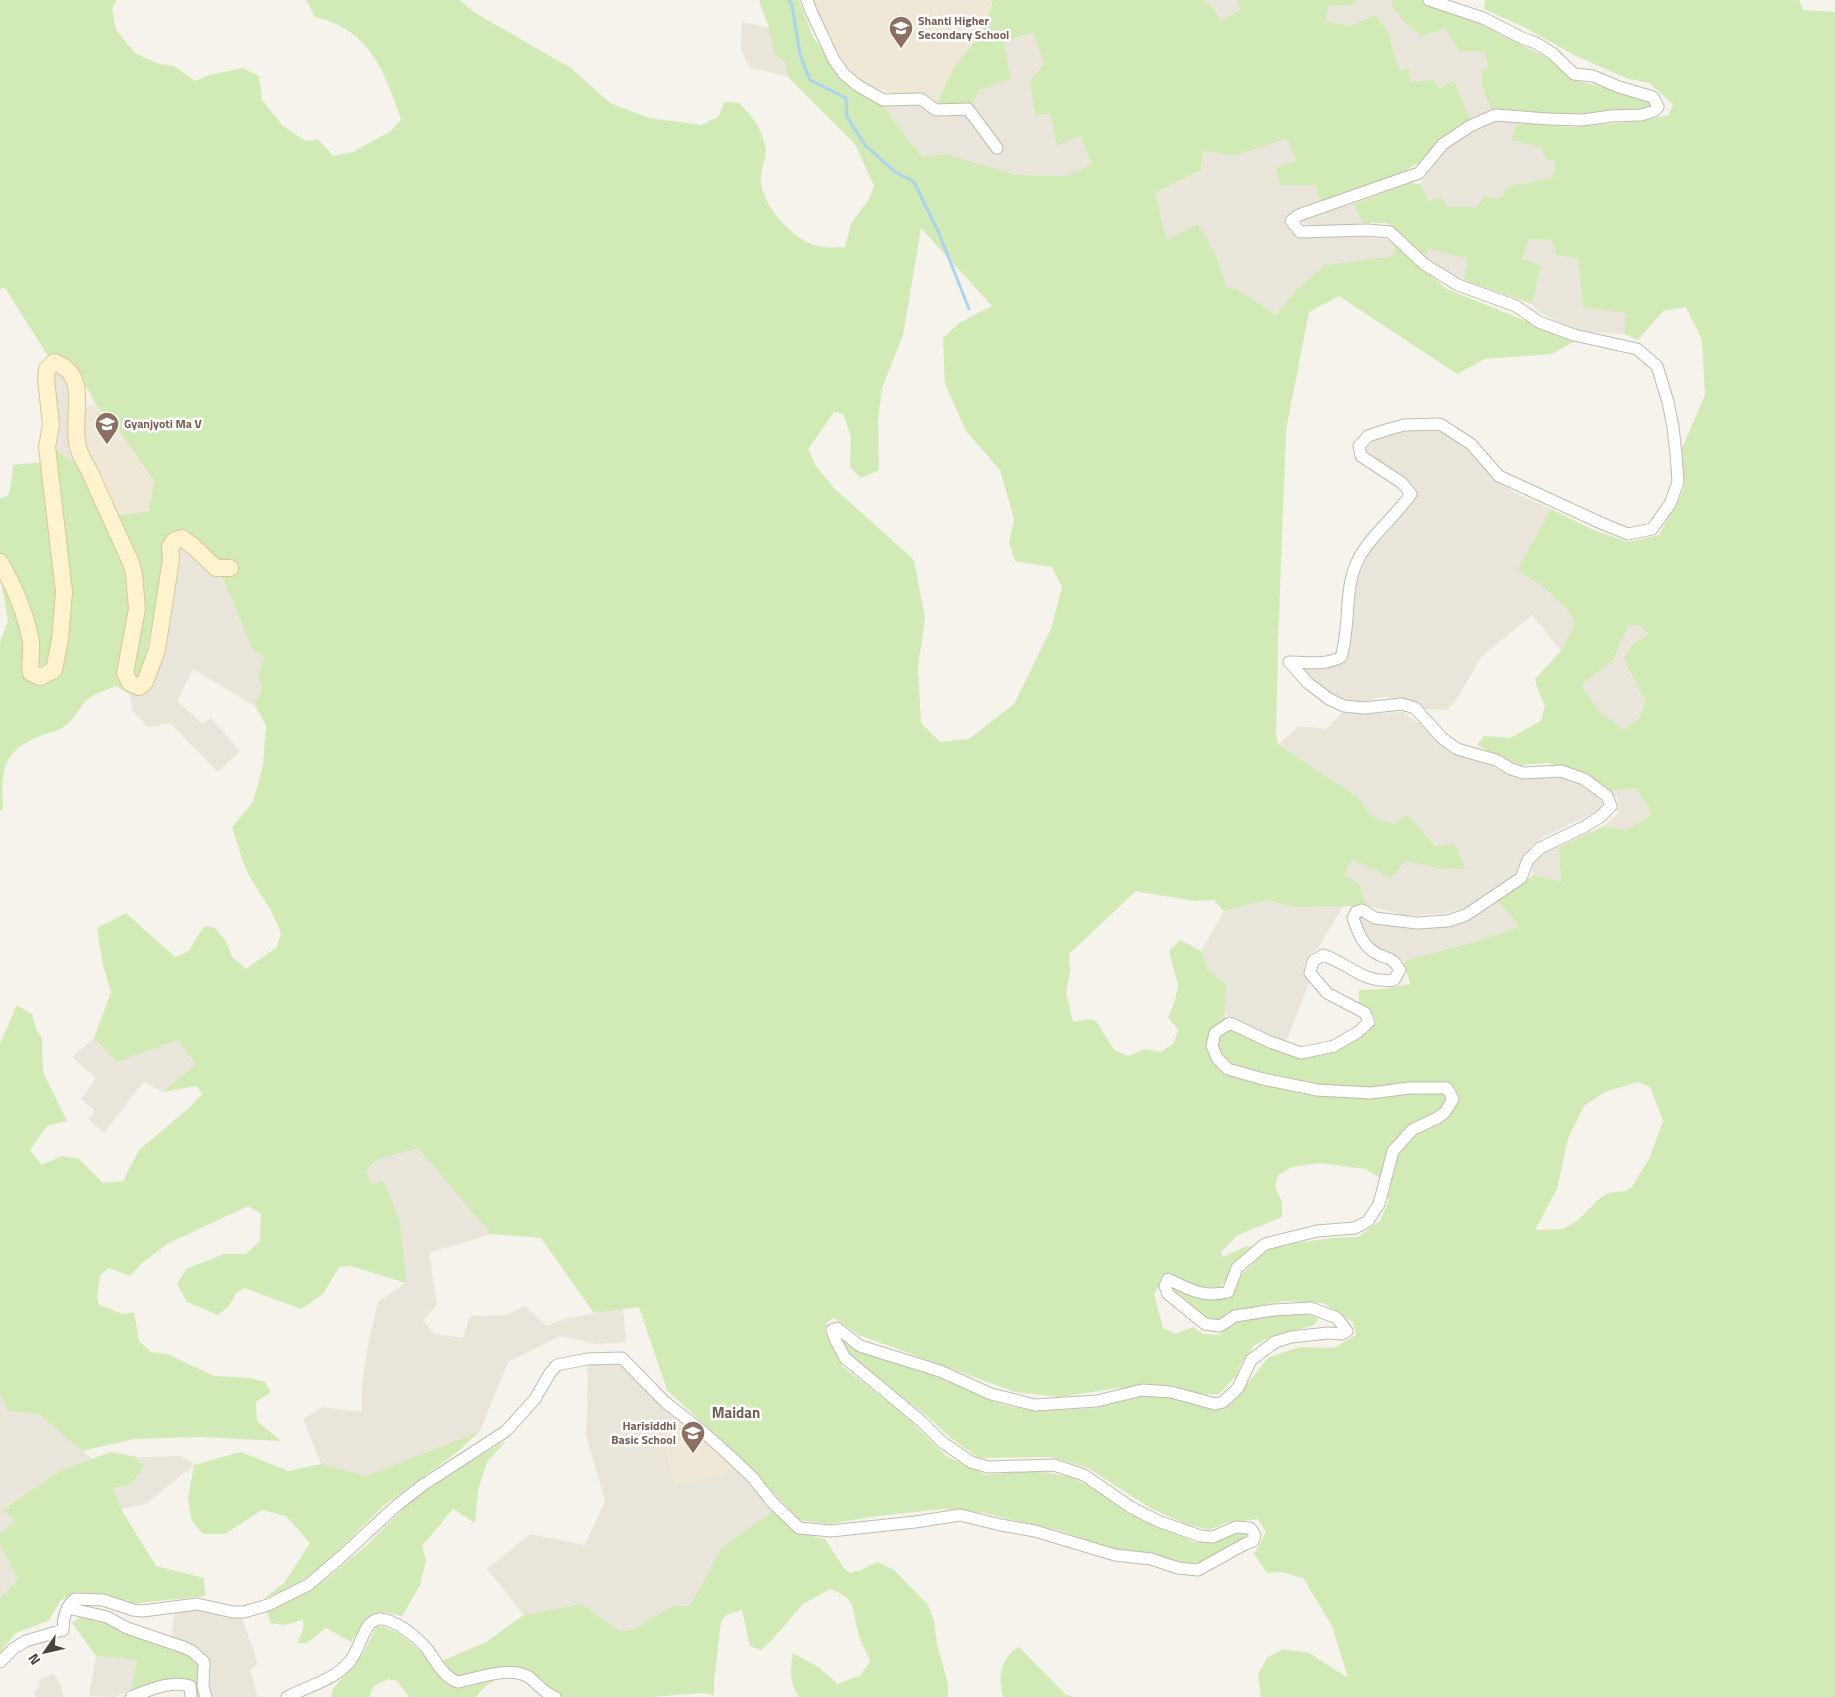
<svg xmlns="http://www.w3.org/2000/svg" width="1835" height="1697" font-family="'Titillium Web',sans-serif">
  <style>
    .residential { fill: #eae5da }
    .education { fill: #efe8d6 }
    .green { fill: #d2eab5; fill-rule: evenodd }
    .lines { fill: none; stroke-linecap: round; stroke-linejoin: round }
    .stream { stroke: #a9d4f2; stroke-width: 3 }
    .street-casing { stroke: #c2bbae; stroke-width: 13 }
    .secondary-casing { stroke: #d6c79b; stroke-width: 18 }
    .street { stroke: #fff; stroke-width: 11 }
    .secondary { stroke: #fff3cd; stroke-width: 16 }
    .labels { text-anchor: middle; stroke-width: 5; stroke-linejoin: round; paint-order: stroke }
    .education-label { font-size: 12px; font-weight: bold; fill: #785e54; stroke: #fff; text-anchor: start }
    .quarter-label { font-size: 15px; font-weight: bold; fill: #6e6250; stroke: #fff }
  </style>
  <rect width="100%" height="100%" fill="#f6f3ec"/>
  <path class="residential" d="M1202 0H1236L1240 10 1220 21 1211 6Z
    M1357 0H1393L1391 4 1394 10 1422 37 1445 28 1484 51 1488 68 1482 86 1491 110 1470 119 1454 81 1439 88 1434 80 1410 82 1399 70 1389 34 1325 21 1328 6 1355 5Z
    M742 22 769 28 774 55 785 62 787 76 750 68 741 50Z
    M1033 32 1044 64 1050 114 1080 136 1092 164 1065 176 1017 175 946 154 923 157 908 140 883 105 921 103 966 112 980 90 1011 79 1004 42Z
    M1500 119 1517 123 1511 140 1540 147 1547 160 1556 161 1553 178 1509 186 1499 199 1477 207H1446L1429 201 1420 184 1447 148 1481 125Z
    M1287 139 1296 161 1317 185 1320 203 1297 210 1288 217 1289 231 1298 236H1350L1383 238 1395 243 1394 256 1325 265 1299 287 1277 315 1237 289 1226 287 1217 257 1167 241 1155 193 1201 170 1203 150 1233 156Z
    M1353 204 1363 223 1349 225H1311L1304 224 1302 218 1310 214Z
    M1528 239 1552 240 1578 258 1583 306 1627 313 1624 334 1585 332 1567 327 1538 311 1532 304 1541 265 1523 259Z
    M1429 249 1469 259 1464 280 1431 265 1425 256Z
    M57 369 72 385 79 466 57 450H51L49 373Z
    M1407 428H1443L1468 446 1494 477 1513 492 1551 509 1517 570 1541 585 1568 610 1575 624 1561 651 1532 615 1481 657 1459 696 1447 710 1424 709 1406 699 1381 697 1359 703 1331 694 1305 676 1303 667 1314 668 1335 667 1345 661 1350 649 1356 584 1369 553 1417 496 1413 487 1392 471 1369 459 1362 445 1371 438Z
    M181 542 224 580 252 649 264 657 258 678 262 687 255 706 193 669 177 701 202 723 211 718 240 751 218 772 170 723 148 727 132 710 130 694 141 690 175 553Z
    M1640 625 1650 634 1633 644 1646 702 1639 718 1624 730 1598 710 1580 685 1613 660 1628 626Z
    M1344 711 1369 714 1403 712 1424 727 1450 753 1480 760 1511 776 1538 778 1554 775 1577 781 1594 792 1603 803 1602 809 1543 837 1531 846 1524 856V869L1520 875 1471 906 1443 914 1405 915 1366 906 1360 885 1345 875 1352 859 1369 866 1405 861 1437 868H1466L1455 844 1436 846 1425 835 1372 817 1358 797 1279 744 1299 726 1326 729Z
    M1635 787 1648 806 1651 815 1640 822 1625 830 1604 826 1618 813V799L1610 791Z
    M1559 847 1561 882 1533 875 1532 858 1552 848Z
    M1267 900 1293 907 1343 906 1318 948 1308 956 1303 967 1310 981 1286 1042 1224 1014 1227 985 1208 970 1201 951 1224 911Z
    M1498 900 1520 927 1477 941 1404 961 1369 945 1358 918 1361 914 1430 927Z
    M94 1038 117 1062 178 1040 195 1064 162 1092 144 1081 104 1133 88 1119 95 1111 81 1099 96 1078 72 1057Z
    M418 1147 491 1234 429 1253 437 1305 423 1320 434 1334 463 1338 470 1316 505 1315 525 1306 547 1326 567 1318 623 1308 626 1342 597 1344 560 1336 508 1362 480 1431 366 1476 321 1464 303 1419 322 1407 362 1412V1385L368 1344 378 1302 406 1283 383 1180 374 1184 364 1171 376 1160Z
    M597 1364 620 1365 634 1376 754 1484 775 1510 722 1548 690 1606H674L660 1613 632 1630 620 1631 581 1604 524 1615 487 1569 530 1534 585 1545 605 1501 586 1435 588 1378 587 1366Z
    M0 1394 8 1411 39 1414 92 1459 61 1470 3 1508 15 1521 0 1534Z
    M181 1456 194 1465 146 1504 121 1509 113 1488 130 1485 144 1467 136 1457Z
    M0 1545 18 1580 0 1598Z
    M214 1609 242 1618 258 1664 250 1670 258 1697H210L205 1657 172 1638 174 1610Z
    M96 1656 138 1660 131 1690 114 1697 89 1696Z
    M53 1673 62 1687 63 1697H36L33 1692 40 1687 38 1681Z"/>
  <path class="education" d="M814 0H993L984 30 954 67 937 103 928 95 891 94 862 82 842 69 820 19Z
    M96 404 118 428 155 480 150 511 119 515 103 499 78 423 81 408Z
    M680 1418 706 1441 733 1468 714 1478 698 1482 674 1484 662 1436Z"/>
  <path class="green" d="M0 0H117L112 9 116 30 136 54 160 64 174 66 195 81 210 75 243 68 259 76 262 100 283 126 306 141 319 140 333 156 353 152 391 131 401 119C384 70 370 30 315 17L306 0H459L477 14 571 68 610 103 649 118 702 125 719 116 724 102 739 103C752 116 760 126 765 145 768 156 759 171 761 183 764 208 796 244 822 247 829 248 837 247 845 247L851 224 869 199 874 186 855 144 787 76 785 62 774 55 769 28 759 0H799L813 37 851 89 883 105 908 140 923 157 946 154 1017 175 1065 176 1092 164 1080 136 1057 146 1050 114 1035 115 1030 81 1044 64 1033 32 1004 42 1011 79 980 90 966 112 937 103 954 67 984 30 993 0H1202L1211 6 1221 21 1240 10 1236 0H1357L1355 5 1328 6 1325 21 1349 26 1376 15 1389 34 1399 70 1409 69 1410 82 1434 80 1439 88 1454 81 1470 119 1440 138 1423 159 1403 173 1320 203 1316 185H1280L1276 168 1296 161 1287 139 1233 156 1203 150 1201 170 1155 193 1167 240 1198 224 1217 257 1226 287 1237 289 1276 315 1299 287 1325 265 1394 256 1395 243 1403 247 1421 268 1447 289 1575 341 1552 354 1485 359 1457 374 1339 296 1309 312 1286 430 1278 643 1276 734 1278 744 1358 797 1372 817 1393 824 1408 815 1435 846 1455 844 1466 869 1437 868 1405 861 1391 878 1352 859 1345 875 1360 885 1366 906 1293 907 1267 900 1224 911 1214 900 1194 901 1136 891 1069 954 1070 972 1066 992 1073 1022 1091 1019 1096 1021 1114 1050 1128 1056 1145 1049 1161 1052 1174 1043 1178 1030 1168 1017 1175 1001 1178 985 1169 951 1180 940 1201 951 1208 970 1227 985 1224 1014 1231 1029 1303 1058 1334 1049 1374 1026 1377 1021 1371 1011 1359 1003V990L1384 989 1410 984 1404 961 1477 941 1519 927 1498 900 1533 875 1561 882 1559 847 1604 826 1625 830 1640 822 1651 815 1648 806 1635 788 1610 791 1578 771 1548 763 1521 765 1502 759 1477 745 1484 736 1510 738 1541 721 1545 706 1538 690 1535 679 1561 651 1575 624 1568 610 1541 585 1517 570 1551 509 1591 529 1628 542 1659 535 1684 489 1682 448 1705 395 1702 340 1686 307 1663 311 1638 340 1624 334 1626 313 1583 307 1578 258 1556 255 1552 240 1528 239 1523 259 1541 265 1532 304 1464 280 1468 259 1429 249 1425 256 1387 223H1363L1353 204 1410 183 1420 184 1429 201 1441 197 1446 207H1477L1485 196 1499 199 1509 186 1553 178 1556 161 1547 160 1540 147 1511 140 1517 123 1572 127 1642 121 1669 115 1673 104 1649 83 1626 78 1576 56 1524 27 1484 9 1485 0H1799L1803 10 1835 12V1697H1261L1258 1674 1267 1658 1283 1649 1309 1653 1348 1678 1332 1626 1303 1578 1281 1572 1267 1573 1254 1554 1266 1532 1258 1519 1226 1523 1209 1530 1186 1524 1150 1508 1088 1468 1051 1457 979 1458 952 1439 926 1415 855 1361 839 1341 843 1338 863 1352 940 1378 1003 1405 1035 1411 1097 1408 1120 1401 1142 1396H1167L1216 1409 1230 1405 1269 1357 1300 1347 1334 1348 1356 1335 1353 1322 1323 1303 1283 1301 1234 1311 1221 1319H1210L1200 1315 1171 1291 1174 1288 1213 1300 1230 1296 1236 1280 1267 1250 1276 1246 1332 1238 1358 1237 1380 1221 1389 1200 1379 1177 1365 1169 1320 1163 1292 1167 1278 1175 1275 1186 1282 1202V1217L1238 1235 1221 1252 1223 1257 1246 1246 1252 1247 1251 1252 1227 1280 1218 1288 1197 1287 1163 1280 1154 1294 1163 1328 1175 1334 1193 1327 1203 1334 1219 1335 1237 1321 1268 1314 1314 1315 1318 1320 1314 1325 1266 1339 1254 1346 1241 1363 1236 1376 1219 1394H1196L1160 1386 1118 1388 1060 1397 1015 1392 859 1335 834 1318 826 1323 825 1331 843 1367 903 1414 946 1456 986 1475 1035 1470 1070 1477 1098 1490 1138 1518 1194 1542 1209 1543 1242 1530 1246 1531 1249 1536 1201 1562 1188 1564 1113 1549 1061 1531 984 1513 943 1509 878 1516 829 1524 799 1520 749 1466 667 1390 639 1307 594 1313 541 1238 491 1234 418 1148 376 1160 365 1171 373 1184 383 1180 400 1222 406 1283 351 1266 339 1267 323 1294 301 1309 245 1288 236 1293 229 1306 218 1315 187 1302 177 1284 186 1269 224 1254H246L260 1241 261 1214 248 1206 167 1244 142 1263 130 1276 109 1268 100 1275 97 1297 99 1305 123 1314 134 1312 139 1341 151 1352 167 1354 214 1376 250 1378 265 1382 271 1392 256 1402 257 1421 281 1441 201 1437 134 1439 82 1451 39 1414 8 1411 0 1394V1044L17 1005 32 1014 36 1029 42 1039 43 1072 67 1121 47 1126 30 1150 41 1165 62 1156 79 1159 103 1183 123 1181 139 1150 189 1108 202 1094 197 1086 162 1092 195 1064 178 1040 117 1062 94 1038 111 992 103 965 97 928 126 913 175 957 189 951 198 935 205 926 215 928 227 943 232 957 246 969 277 947 281 932 270 909 250 877 243 862 232 827 253 802 263 766 266 725 255 706 262 687 258 678 264 657 252 649 224 580 169 532 145 662 130 694 116 686C107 690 95 693 88 699 79 707 75 719 65 726 57 732 47 733 37 737 0 754 2 771 3 809L0 811V642L8 621 1 580 11 571 0 553V498L8 496 12 478 13 465 43 462V452L57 450 79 466 103 499 119 515 149 511 154 481 118 429 96 404 76 369 48 356 5 288 0 289ZM921 228 992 306 959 323 943 338 945 384 966 431 1000 470 1014 519 1009 543 1015 561 1052 567 1062 587 1051 629 1014 704 969 739 940 742 921 723 918 667 925 618 914 560 834 488 816 466 808 449 834 412 843 414 851 436 850 467 861 478 879 470 878 420 882 388 903 335ZM1640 625 1649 634 1633 644 1625 657 1627 666 1646 702 1639 718 1624 730 1598 710 1581 685 1613 660 1628 626ZM1638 1082 1650 1087 1663 1121 1650 1157 1632 1187 1625 1191 1609 1193 1601 1197 1577 1221 1563 1229 1535 1230 1557 1189 1568 1138 1584 1106 1605 1092Z
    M1393 0H1421L1442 9 1477 21 1501 35 1552 60 1578 81 1635 95 1648 99 1653 105 1650 107C1622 111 1589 116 1561 114 1537 113 1515 109 1491 110L1482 86V71L1488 68 1484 51H1459L1445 28 1422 37 1406 23 1394 10 1391 4Z
    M480 1431 456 1453 384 1505 327 1562 292 1588 263 1599 284 1583 310 1543 286 1516 262 1510 225 1534H203L192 1521 188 1499 194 1465 241 1452 288 1471 321 1464 366 1476Z
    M506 1441 487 1462 478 1490 475 1523 453 1509 422 1546 426 1561 420 1585 402 1616 385 1612 368 1616 351 1642 326 1628 307 1643H297L303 1630V1620L284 1625 271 1623 267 1612 324 1581 366 1546 411 1501 472 1460Z
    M111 1452 136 1457 144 1467 130 1485 113 1488 121 1509 156 1566 204 1578 205 1596 130 1604 109 1596 75 1592 61 1600 48 1621 16 1633 0 1652V1598L18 1580 0 1545V1534L15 1521 3 1509 61 1470Z
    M775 1510 793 1531 825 1539 843 1567 849 1573 861 1570 877 1562 894 1570 928 1605 934 1621 937 1644 948 1684V1697H799C789 1682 790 1670 793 1653L818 1667 838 1684 861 1675 870 1661C867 1652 860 1642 858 1632 852 1608 857 1599 830 1589L803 1604 771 1641 761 1650 750 1646 742 1610 726 1615 721 1622 714 1681V1695L702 1693 651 1697H544L530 1682 515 1673C497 1678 487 1682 476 1697H409L397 1681 389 1679 374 1686 369 1697H331L333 1689 363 1653 377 1626C396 1627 416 1647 428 1660L442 1661 486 1642 524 1615 581 1604 620 1631 632 1630 660 1613 674 1606H690L722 1547Z
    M80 1617 105 1621 143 1638 191 1656 199 1666 202 1697H195L194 1684C173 1673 152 1683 131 1690L137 1660 96 1656 72 1623Z
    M1019 1647 1066 1695 1075 1697H1003C998 1678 1000 1657 1019 1647Z"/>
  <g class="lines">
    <path class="stream" d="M789 0 792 5 800 55 810 80 846 98 847 117 865 145 895 172 914 182 939 233 969 309"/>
    <defs>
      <path id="street" d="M807 0 811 11 834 60 844 74 857 85 883 100 921 99 936 110 968 109 997 148
        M68 1608 107 1617 127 1628 183 1647 192 1651 204 1662 203 1686 206 1697
        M0 1662 14 1648 26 1641 63 1630C63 1619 66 1605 75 1599L103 1600 133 1610 143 1611 197 1604 233 1612H244L268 1605 308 1585 341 1557 396 1506 423 1485 506 1431 535 1399 550 1373 557 1365 587 1359 622 1358 665 1402 702 1431 729 1455 752 1477 773 1503 799 1528 831 1531 915 1522 960 1515 1001 1525 1035 1531 1115 1555 1151 1559 1178 1568 1198 1570 1245 1544 1253 1541 1255 1535 1250 1528 1236 1527 1213 1537 1200 1536 1158 1521 1132 1508 1084 1475 1054 1465 988 1467 971 1462 942 1442 921 1421 845 1358 836 1341 832 1330 837 1328 860 1346 940 1371 991 1394 1035 1405 1097 1401 1142 1390 1171 1392 1215 1404 1223 1402 1238 1388 1251 1360 1275 1342 1291 1337 1328 1333 1342 1334 1347 1331 1337 1318 1311 1308 1274 1310 1235 1316 1220 1326 1205 1324 1168 1294 1165 1286 1168 1279C1190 1290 1204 1298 1228 1292L1237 1268 1265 1244 1317 1231 1355 1228 1368 1221 1379 1204 1393 1151 1412 1130 1437 1118 1445 1112 1453 1099 1447 1088H1409L1371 1093 1317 1090 1263 1079 1228 1069 1217 1058 1212 1046 1215 1033 1230 1023 1270 1042 1301 1053 1334 1046 1358 1032 1369 1022 1365 1013 1327 993 1310 973 1313 961 1323 955C1350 964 1363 984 1394 980L1400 970C1390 954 1386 960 1374 952 1362 944 1358 932 1353 918L1356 912 1362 910 1375 918 1417 923 1448 921 1466 915 1521 878 1528 860 1540 848 1584 827 1600 817 1611 806 1607 796 1584 779 1561 771 1524 773 1511 769 1496 760 1457 749 1442 738 1415 708 1402 704 1364 708 1344 706 1329 699 1308 683 1289 662C1308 662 1324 666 1341 657 1351 625 1343 590 1358 560 1370 536 1395 517 1411 494L1402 483 1361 456 1359 446 1368 436 1386 430 1404 425 1440 424 1471 444 1499 476 1601 523 1628 534 1652 529 1670 504 1678 482 1676 454 1673 427 1668 402 1657 366 1637 349 1574 335 1539 322 1516 306 1458 285 1424 264 1390 232 1367 230 1300 232 1291 221 1299 215 1419 173 1443 144 1470 126 1495 115 1549 119 1583 120 1611 116 1641 115 1654 111 1658 107 1653 97 1619 87 1593 76 1574 74 1552 53 1536 43 1522 38 1483 18 1429 0
        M131 1697C150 1690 170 1680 190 1686L191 1697
        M287 1697C308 1686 335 1680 350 1661 360 1650 364 1620 379 1619 394 1618 418 1638 427 1649 436 1661 443 1677 458 1682 478 1678 512 1665 530 1678 539 1685 544 1693 555 1697"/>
      <path id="secondary" d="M0 562C15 588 26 613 31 642 32 652 29 665 31 673L40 677 54 670 60 640 64 592 47 447 51 425 46 379 47 369 54 362C92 375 70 418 78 447 80 456 86 464 90 472 103 502 117 532 131 563L134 574 137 609 125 673 130 683 139 687 145 682 157 650 171 559 170 547 175 540 182 538 194 547 216 568H230"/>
    </defs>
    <use href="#street" class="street-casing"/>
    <use href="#secondary" class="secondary-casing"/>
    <use href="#street" class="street"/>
    <use href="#secondary" class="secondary"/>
  </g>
  <defs>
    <symbol id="school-pin" viewBox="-11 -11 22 30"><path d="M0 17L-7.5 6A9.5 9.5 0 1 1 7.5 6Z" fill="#8d6e63" stroke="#fff"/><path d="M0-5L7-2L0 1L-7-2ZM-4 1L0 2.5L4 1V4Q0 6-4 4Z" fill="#fff"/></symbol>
  </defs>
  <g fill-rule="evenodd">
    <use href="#school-pin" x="887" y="14" width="28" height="38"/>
    <use href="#school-pin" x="93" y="410" width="28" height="38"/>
    <use href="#school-pin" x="679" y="1419" width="28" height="38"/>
  </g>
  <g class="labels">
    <g class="education-label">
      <text x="918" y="25">Shanti Higher<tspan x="918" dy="14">Secondary School</tspan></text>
      <text x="124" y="428">Gyanjyoti Ma V</text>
      <text x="676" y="1430" text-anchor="end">Harisiddhi<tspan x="676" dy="14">Basic School</tspan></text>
    </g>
    <g class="quarter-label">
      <text x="736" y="1418">Maidan</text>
    </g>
  </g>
  <g transform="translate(45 1652) rotate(236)" stroke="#ffffff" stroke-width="4" paint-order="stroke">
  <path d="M0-4L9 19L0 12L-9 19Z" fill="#4b4439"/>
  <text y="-8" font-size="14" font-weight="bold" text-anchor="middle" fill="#4b4439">N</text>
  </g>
</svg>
